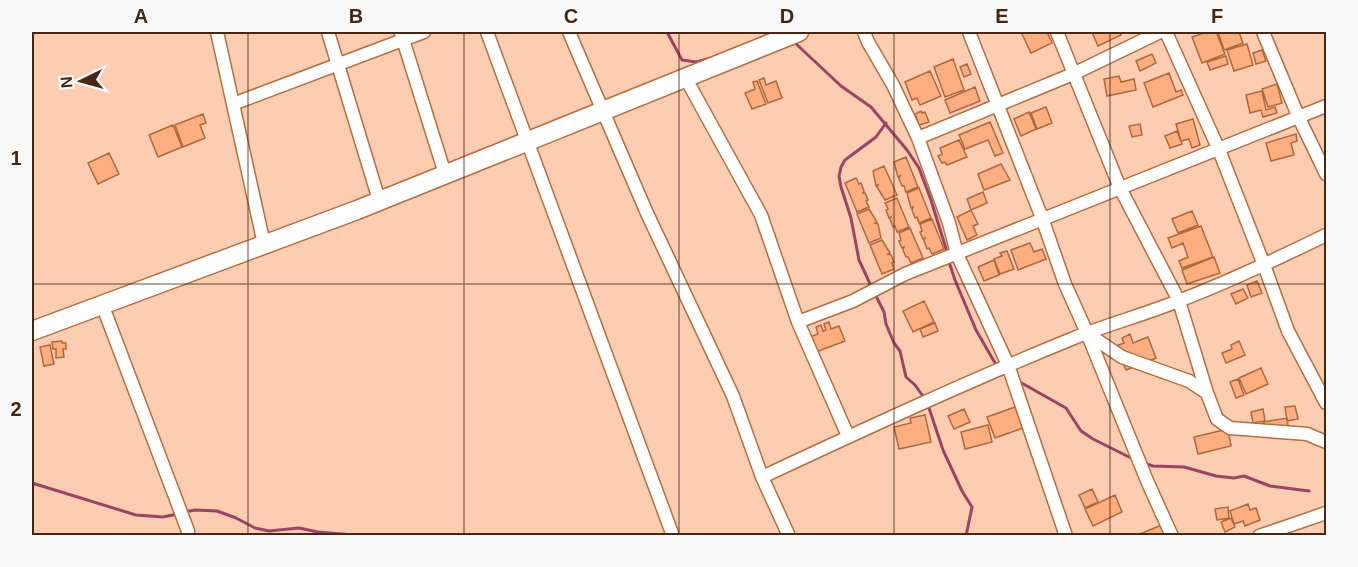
<svg xmlns="http://www.w3.org/2000/svg" width="1358" height="567" font-family="Arial,sans-serif">
  <style>
    .lines { fill: none; stroke-linecap: round; stroke-linejoin: round }
    .stream { stroke: #9a4565; stroke-width: 3 }
    .building { fill: #fcae80; stroke: #b0693c; stroke-width: 1.5 }
    .street-casing { stroke: #b66e41; stroke-width: 15 }
    .secondary-casing { stroke: #b66e41; stroke-width: 21 }
    .street { stroke: #fff; stroke-width: 12 }
    .secondary { stroke: #fff; stroke-width: 18 }
    .grid { fill: none; stroke: #452714; stroke-width: 1.5; stroke-opacity: 0.55 }
    .neatline { fill: none; stroke: #452714; stroke-width: 2 }
    .grid-label { font-size: 20px; text-anchor: middle; font-weight: bold; fill: #452714 }
  </style>
  <rect width="100%" height="100%" fill="#fccdb1"/>
  <g class="lines">
    <path class="stream" d="M667 32 682 60 696 62 715 57
      M793 41 841 86 871 107 907 150 919 168 931 200 947 252
      M948 259 955 280 976 330 995 363 998 366
      M872 288 859 260 851 218 841 187 839 176 841 167 845 160 876 137 886 123
      M875 294 884 312 886 324 894 343 900 351 906 377 915 385 925 399
      M1018 381 1066 408 1081 431 1093 439 1135 460
      M928 405 943 450 962 491 972 507 966 536
      M1144 463 1153 466 1184 467 1216 476 1234 478 1244 476 1270 486 1309 491
      M32 483 136 515 163 517 177 514
      M184 512 195 510 217 511 236 518 255 528 269 531 299 528 318 532 366 536"/>
  </g>
  <path class="building" d="M1021 32H1047L1052 43 1031 53Z
    M1092 32H1119L1121 35 1098 46Z
    M1207 32H1216L1225 54 1202 63 1192 37Z
    M1218 32H1239L1243 43 1224 50Z
    M1247 44 1253 65 1234 71 1227 50Z
    M1262 50 1266 61 1256 64 1253 53Z
    M1152 54 1156 63 1140 71 1136 61Z
    M1226 56 1228 64 1210 70 1207 62Z
    M953 59 964 90 945 97 934 67Z
    M967 64 971 74 964 77 960 67Z
    M930 71 941 96 920 105 917 98 912 100 905 82Z
    M1169 73 1176 92 1181 90 1183 95 1153 107 1144 83Z
    M1119 76 1121 82 1134 79 1136 90 1107 96 1104 79Z
    M764 78 766 85 776 81 782 98 768 103 759 80Z
    M757 81 766 104 752 109 745 93 755 89 753 82Z
    M1277 84 1282 103 1268 107 1262 89Z
    M975 87 980 101 950 113 945 100Z
    M1262 91 1266 110 1275 107 1277 113 1263 117 1261 110 1250 113 1246 95Z
    M1046 107 1052 123 1037 129 1031 113Z
    M921 111 922 113 925 112 929 122 919 125 915 114Z
    M1029 112 1036 129 1021 136 1014 119Z
    M203 114 206 123 200 125 205 138 183 147 175 125Z
    M1193 119 1200 145 1192 148 1189 139 1181 141 1176 124Z
    M990 122 1003 153 995 156 988 140 965 149 959 135Z
    M1140 124 1142 135 1132 137 1129 126Z
    M173 125 182 147 158 157 149 135Z
    M1177 131 1182 144 1170 148 1165 136Z
    M1296 134 1297 141 1291 143 1294 155 1271 161 1266 143Z
    M959 140 967 157 947 165 945 162 942 163 938 156 942 154 940 148Z
    M109 153 119 174 98 184 88 163Z
    M906 157 918 187 906 192 904 186H902L899 179 900 176 898 177 894 162Z
    M1001 164 1010 180 984 190 978 174Z
    M884 166 897 195 885 200 877 187 878 185 876 186 873 171Z
    M856 178 859 184 861 183 864 191 863 193H865L868 200 866 201 869 207 857 212 845 183Z
    M919 188 931 218 919 223 917 217 915 218 912 210 913 207 911 208 907 193Z
    M983 192 987 203 971 210 967 199Z
    M897 198 909 227 897 232 895 226 893 227 890 219 891 217 889 218 886 210 888 209 885 203Z
    M869 209 877 222 875 223 878 224 881 238 869 243 857 214Z
    M971 210 978 224 973 226 977 235 967 240 957 217Z
    M1192 211 1198 225 1178 233 1172 219Z
    M932 219 944 249 932 254 929 248 927 249 924 241 925 238 923 239 920 232 922 231 920 224Z
    M1201 226 1213 257 1182 268 1179 261 1188 257 1183 243 1172 248 1168 238Z
    M910 228 923 258 911 263 908 257H906L903 250 904 247 902 248 899 241 901 240 899 233Z
    M882 240 890 253 888 254 891 255 894 262 892 263 894 269 882 274 870 245Z
    M1030 243 1034 252 1042 249 1046 259 1018 270 1011 250Z
    M1007 251 1014 269 1000 274 994 259 1002 256 1000 253Z
    M1214 257 1220 273 1187 284 1182 270Z
    M994 260 999 275 984 281 978 267Z
    M1257 281 1262 293 1251 297 1247 285Z
    M1243 289 1248 298 1236 304 1231 294Z
    M924 301 934 322 913 332 903 311Z
    M829 322 831 329 839 326 845 341 816 352 810 337 818 334 816 327 821 325 823 331 826 330 824 324Z
    M935 323 938 331 923 337 920 329Z
    M1130 334 1133 343 1148 337 1156 358 1126 370 1116 346 1124 343 1122 338Z
    M62 341V343H66V349H63L64 357 56 358V349H53L52 342Z
    M1239 341 1245 355 1226 363 1222 353 1232 349 1231 345Z
    M50 345 54 364 44 366 40 347Z
    M1261 368 1268 384 1246 394 1239 378Z
    M1238 379 1244 395 1236 398 1230 382Z
    M1295 406 1298 419 1287 421 1285 407Z
    M1015 407 1023 428 995 438 987 417Z
    M964 409 970 422 954 429 948 416Z
    M1263 409 1265 421 1253 423 1251 412Z
    M925 415 931 442 899 449 894 427 911 423 910 418Z
    M1287 418 1289 433 1265 436 1263 422Z
    M988 425 992 442 965 449 961 432Z
    M1228 429 1231 446 1198 454 1194 437Z
    M1092 489 1098 502 1085 508 1079 495Z
    M1115 495 1122 512 1093 526 1085 509Z
    M1248 504 1250 510 1256 508 1260 520 1245 526 1243 521 1234 524 1230 511Z
    M1228 507 1229 518 1217 520 1215 509Z
    M1231 518 1235 527 1225 532 1221 522Z
    M1164 524 1168 536H1135Z"/>
  <g class="lines">
    <defs>
      <path id="street" d="M217 32 264 244
        M328 32 379 200
        M487 32 673 536
        M569 32 646 211 733 396 762 477 789 536
        M864 32 868 42 893 85 918 138 949 223 957 254 1008 365 1066 536
        M969 32 1042 218 1065 284 1087 333 1148 483 1172 536
        M1057 32 1120 188 1179 301 1207 393
        M1166 32 1219 150 1264 265 1288 331 1326 403
        M1263 32 1299 118 1326 174
        M401 33 445 174
        M685 77 761 215 798 322 848 436
        M233 104 424 32
        M918 138 1073 74 1160 32
        M102 304 188 531 187 536
        M798 322 853 301 905 274 1326 106
        M1088 334 1122 357 1189 381 1207 393 1217 419 1230 428 1307 434 1326 442
        M762 477C865 429 968 381 1074 338 1109 324 1146 314 1181 300 1230 281 1279 258 1326 235
        M1259 536 1326 513"/>
      <path id="secondary" d="M32 331 357 210 799 32"/>
    </defs>
    <use href="#street" class="street-casing"/>
    <use href="#secondary" class="secondary-casing"/>
    <use href="#street" class="street"/>
    <use href="#secondary" class="secondary"/>
  </g>
  <path class="grid" d="M248 32V536M464 32V536M679 32V536M894 32V536M1110 32V536M32 284H1326"/>
  <rect width="1358" height="567" fill="none" stroke="#f9f9f9" stroke-width="66"/>
  <g transform="translate(81 81) rotate(265)" stroke="#f9f9f9" stroke-width="4.5" paint-order="stroke">
  <path d="M0-4.5L10 22L0 15L-10 22Z" fill="#452714"/>
  <text y="-9" font-size="16" font-weight="bold" text-anchor="middle" fill="#452714">N</text>
  </g>
  <rect x="33" y="33" width="1292" height="501" class="neatline"/>
  <g class="grid-label">
    <text x="141" y="23">A</text>
    <text x="356" y="23">B</text>
    <text x="571" y="23">C</text>
    <text x="787" y="23">D</text>
    <text x="1002" y="23">E</text>
    <text x="1217" y="23">F</text>
    <text x="16" y="165">1</text>
    <text x="16" y="416">2</text>
  </g>
</svg>
